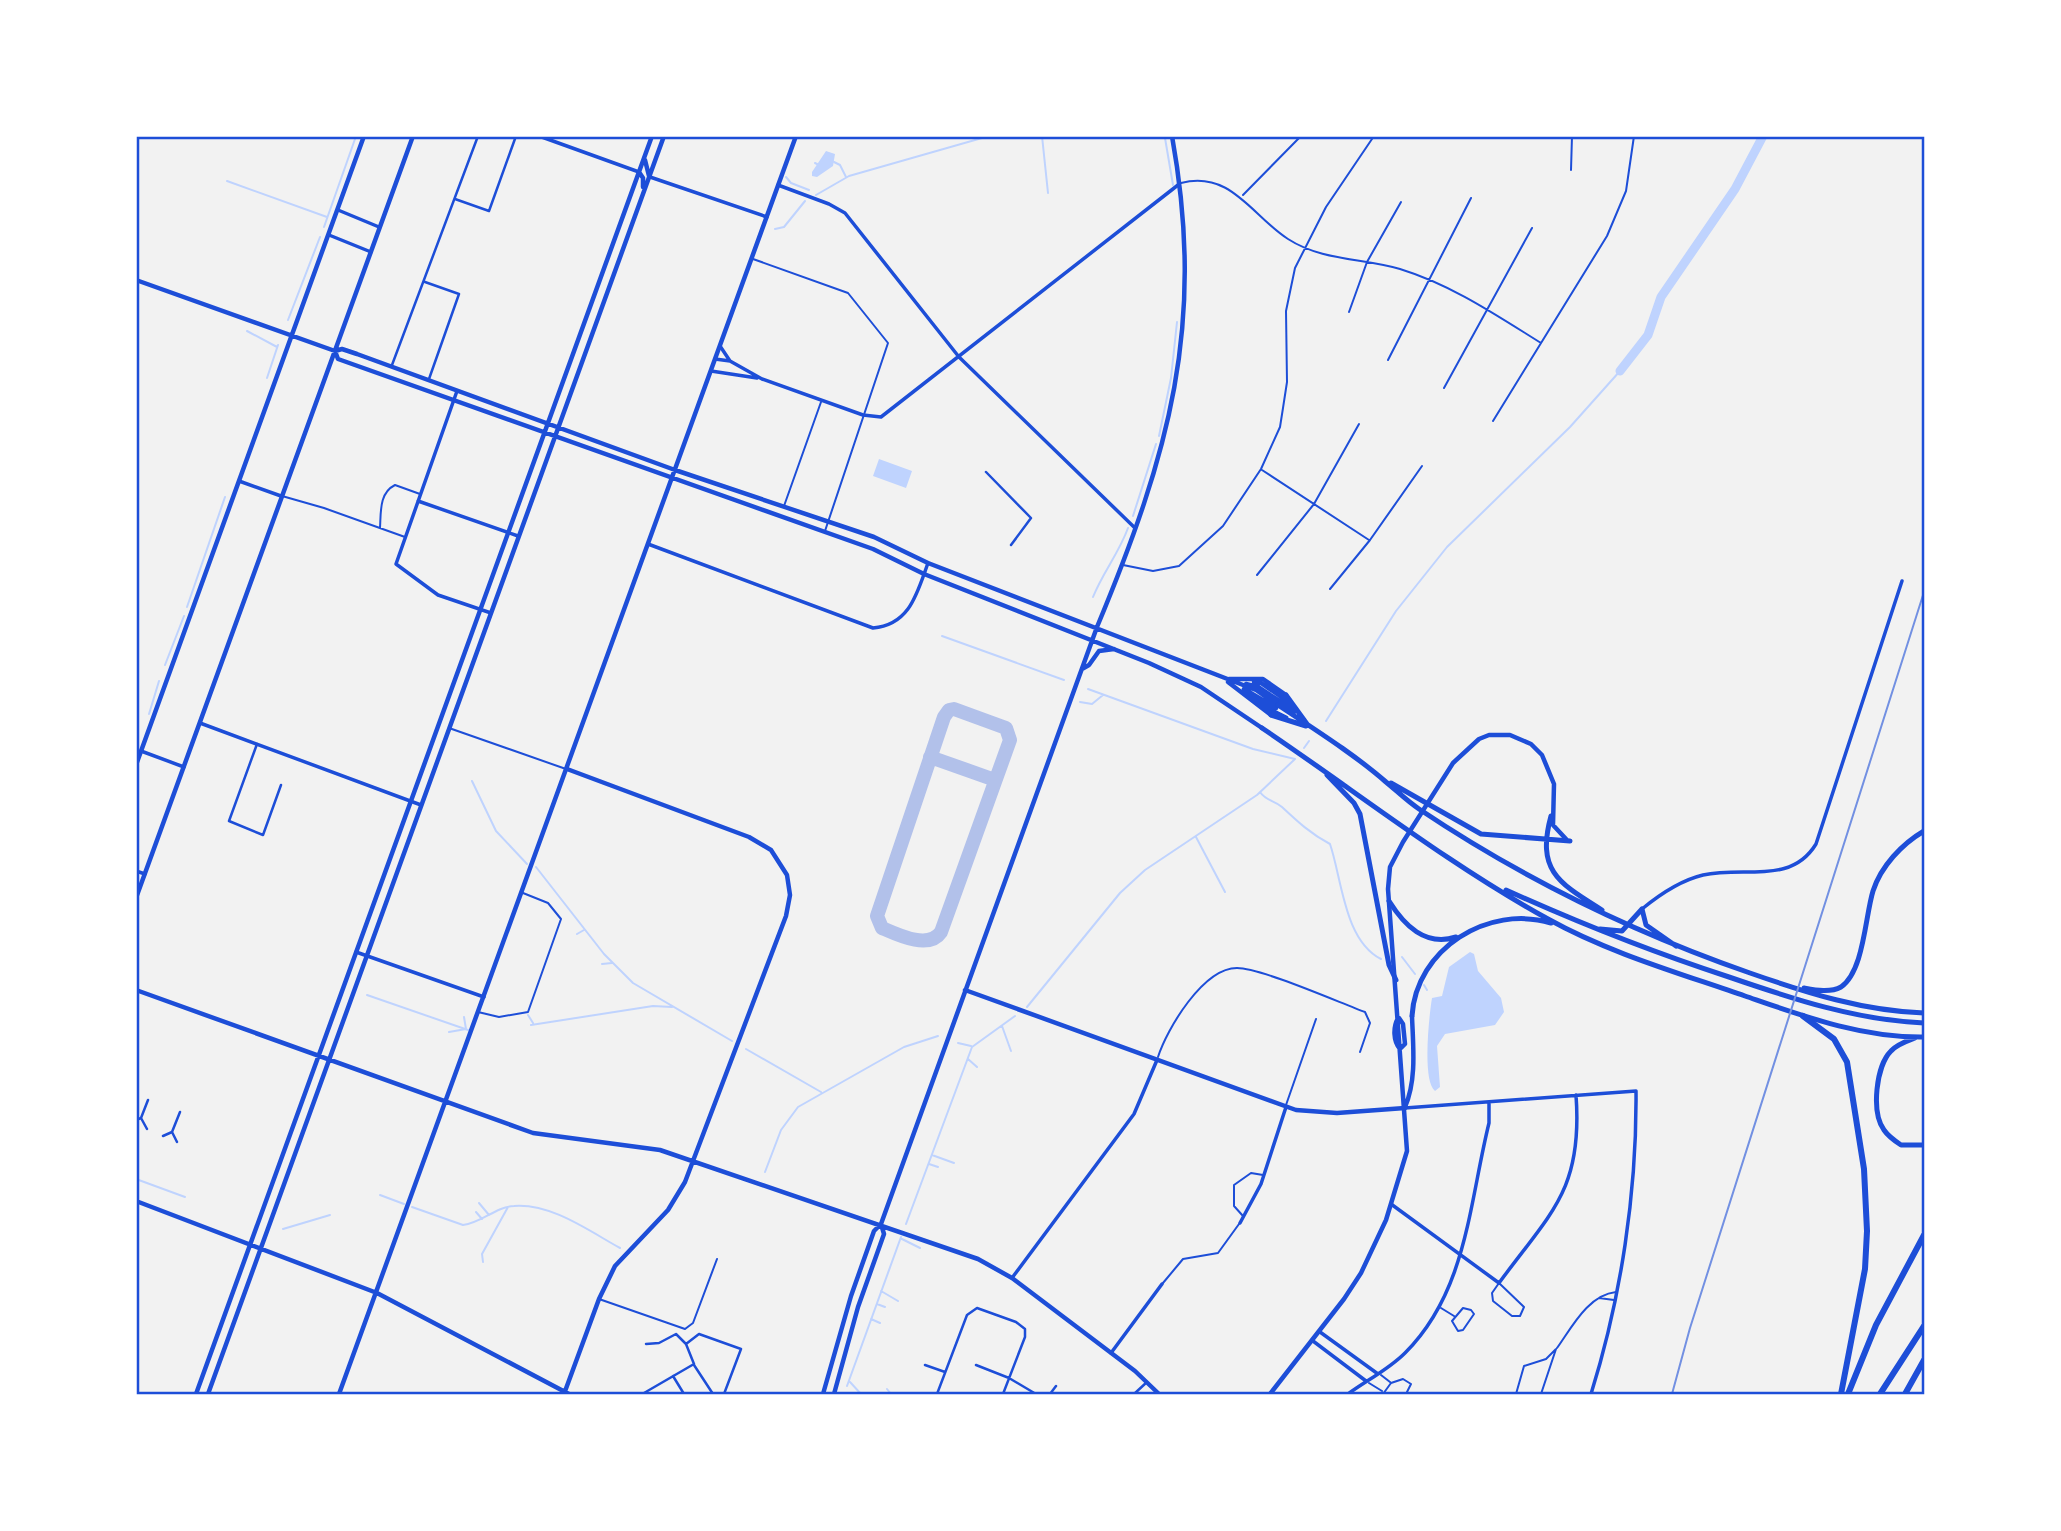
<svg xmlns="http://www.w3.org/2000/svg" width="2061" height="1531" font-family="'Asap Condensed',sans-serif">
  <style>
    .water { fill: #bfd3fe }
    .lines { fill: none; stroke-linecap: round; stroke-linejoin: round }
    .stream { stroke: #bfd3fe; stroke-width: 2 }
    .river { stroke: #bfd3fe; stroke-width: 9 }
    .taxiway { stroke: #b2c1ea; stroke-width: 14 }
    .service { stroke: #1d4ed8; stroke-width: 2 }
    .pedestrian { stroke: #1d4ed8; stroke-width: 2.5 }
    .minor { stroke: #1d4ed8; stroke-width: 3.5 }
    .tertiary { stroke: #1d4ed8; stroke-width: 4.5 }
    .primary { stroke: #1d4ed8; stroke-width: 5 }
    .motorway { stroke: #1d4ed8; stroke-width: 6 }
    .rail { stroke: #7290e2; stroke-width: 2 }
    .neatline { fill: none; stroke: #1d4ed8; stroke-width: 2.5 }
  </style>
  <rect width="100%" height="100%" fill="#f2f2f2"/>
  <path class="water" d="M826 151 835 154 833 166 817 177 812 176V172Z
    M879 459 912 471 906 488 873 476Z
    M1470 952 1474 954 1478 971 1501 998 1504 1012 1495 1025 1445 1034 1437 1046 1440 1087 1435 1091C1422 1081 1429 1016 1432 998L1442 996 1449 967Z"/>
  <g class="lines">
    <path class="stream" d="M1042 136 1048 193
      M1165 138 1173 185
      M834 162 840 165 846 177
      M815 163 819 165
      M786 177 791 183 809 190
      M227 181 327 217
      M816 195 849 176 989 136
      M324 227 355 139
      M775 229 784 227 805 201
      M288 320 320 237
      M247 331 277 347
      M267 378 278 345
      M1159 436 1171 378 1177 322
      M1133 516 1156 444
      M1093 597C1103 572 1119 553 1128 528
      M187 607 225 497
      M942 636 1064 680
      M165 665 184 616
      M1080 702 1092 704 1103 695
      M149 714 159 681
      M1326 721 1396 611 1447 547 1570 427 1620 371
      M1304 748 1309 741
      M472 781 496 831 527 864
      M1260 792C1266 801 1274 800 1282 807 1298 822 1311 834 1330 844 1342 879 1344 940 1381 959
      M1196 837 1225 892
      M536 867 604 954 633 983 732 1041
      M577 934 584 930
      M1402 957 1415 974
      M602 964 612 963
      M1424 985 1427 990
      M367 995 468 1030
      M1027 1007 1120 893 1145 870 1257 795 1295 759 1253 749 1088 689
      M528 1015 533 1023
      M531 1025 653 1006 672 1007
      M1002 1026 1011 1051
      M449 1032 466 1029 464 1017
      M958 1043 971 1046
      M746 1049 821 1092
      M968 1059 977 1067
      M932 1155 954 1163
      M929 1164 938 1167
      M765 1172 781 1130 798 1107 904 1047 938 1036
      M136 1179 185 1197
      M380 1195 404 1204
      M479 1203 489 1215
      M412 1207 463 1225C482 1223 495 1207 514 1206 551 1203 589 1231 620 1248
      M476 1212 482 1219
      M906 1224 972 1047 1015 1016
      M283 1229 330 1215
      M902 1239 920 1248
      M483 1262 482 1254 508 1207
      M881 1291 898 1301
      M877 1304 885 1307
      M871 1319 880 1323
      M850 1382 861 1394
      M847 1386 901 1237
      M887 1389 891 1394"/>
    <path class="river" d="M1620 371 1648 335 1661 297 1735 189 1763 136"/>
    <path class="taxiway" d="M954 709 1006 728 1010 740 941 932C929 950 898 935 882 928L877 916 944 717 949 710Z
      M930 757 995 780"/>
    <path class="service" d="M1571 170 1572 136
      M1181 183C1231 170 1252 216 1288 239 1322 261 1363 258 1400 269 1452 285 1496 315 1541 343
      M1243 195 1301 136
      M753 259 848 293 888 343 825 531
      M1349 312 1367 262 1401 202
      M1388 360 1471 198
      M1444 388 1532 228
      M1493 421 1607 236 1626 191 1634 136
      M1262 470 1369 540
      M282 496 324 508 405 537
      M784 506 821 402
      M380 528C381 512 379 493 395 485L420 494
      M1123 565 1153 571 1179 566 1223 526 1261 469 1280 427 1283 408 1287 382 1286 311 1295 268 1326 207 1374 136
      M1257 575 1314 504 1359 424
      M1330 589 1370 540 1422 466
      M449 728 566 769
      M478 1012 499 1017 528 1012 561 919 548 903 523 893
      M1158 1057C1167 1029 1203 968 1237 968 1261 968 1338 1002 1365 1012L1370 1023 1360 1052
      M1286 1105 1316 1019
      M1243 1216 1234 1206V1185L1251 1173 1263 1175
      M1163 1283 1183 1259 1218 1253 1239 1224
      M1499 1283 1524 1307 1520 1316H1512L1493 1301 1492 1293Z
      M1599 1298 1614 1300
      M599 1299 685 1329 693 1323 717 1259
      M1441 1308 1454 1316
      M1463 1308 1471 1310 1474 1314 1463 1330 1458 1331 1452 1321Z
      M1557 1348C1572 1327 1588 1295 1616 1292
      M1381 1375 1390 1382
      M1369 1383 1382 1391
      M1383 1394 1391 1383 1403 1379 1411 1384 1406 1394
      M1516 1394 1524 1366 1546 1359 1556 1349 1541 1394"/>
    <path class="pedestrian" d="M455 199 489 211 516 136
      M425 282 459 294 429 379
      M392 365 478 136
      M986 472 1031 518 1011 545
      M257 744 229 821 263 835 281 785
      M141 1118 148 1100
      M136 1120 141 1118 147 1129
      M172 1132 180 1112
      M163 1136 172 1132 177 1142
      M646 1344 659 1343 676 1334 686 1344 699 1334 741 1349 724 1394
      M694 1365 713 1394
      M925 1365 945 1372
      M976 1365 1009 1378 1036 1394
      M673 1376 684 1394
      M644 1393 694 1364 686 1344
      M937 1394 967 1315 977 1308 1016 1322 1025 1329V1337L1003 1394
      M1050 1394 1056 1386
      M1134 1394 1147 1382"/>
    <path class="minor" d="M539 136 639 172
      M650 177 767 217
      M778 185 829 204 845 213 959 357 1135 528
      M338 210 379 227
      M329 235 371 252
      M720 346 730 361
      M715 359 730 361 762 379 863 415 881 417 1178 185
      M711 371 757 378
      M457 391 396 564 438 595 491 613
      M239 481 281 496
      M418 501 518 536
      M648 544 873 628C910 625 917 593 928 563
      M200 723 421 805
      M141 751 184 767
      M136 871 145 874
      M1642 909C1659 895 1682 880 1703 875 1745 866 1791 885 1816 844L1902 581
      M356 952 484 997
      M1405 1108 1636 1091C1637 1192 1621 1298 1591 1394
      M1391 1204 1499 1283C1551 1212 1583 1190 1576 1095
      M1240 1223 1261 1184 1286 1107
      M1012 1278 1134 1114 1157 1060
      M1320 1332 1378 1374
      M1313 1341 1366 1381
      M1111 1353 1162 1284
      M1348 1394C1367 1380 1388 1370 1405 1353 1467 1291 1469 1204 1489 1123V1102"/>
    <path class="tertiary" d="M645 160 649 176
      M639 172 643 178V187
      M136 280 335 351 342 349 357 354 675 470 874 537 928 563 1256 690 1278 705
      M335 351 338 359 873 549 924 574 1149 663 1201 687 1262 728
      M1082 669 1089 665 1099 651 1114 649
      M1229 679H1263L1286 695
      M1228 682 1271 715
      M1254 682 1261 683 1283 698
      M1246 684 1258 687 1281 702
      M1244 689 1276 708
      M1243 691 1274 712
      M136 765 364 136
      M136 898 413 136
      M136 990 533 1133 660 1150 978 1259 1012 1278 1135 1371 1159 1394
      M965 990 1296 1110 1337 1113 1405 1108
      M1398 1018C1393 1027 1393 1041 1400 1049
      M1399 1018 1403 1024 1405 1044 1401 1048
      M1405 1107C1417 1080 1413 1045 1412 1016
      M136 1201 377 1293 569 1394
      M196 1394 652 136
      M208 1394 664 136
      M339 1394 796 136
      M564 1394 599 1299 615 1266 668 1210 685 1182 786 916 790 895 787 875 771 850 749 837 567 769
      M823 1394 851 1296 874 1231 881 1224 1097 627C1169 454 1206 325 1172 136
      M834 1394 858 1307 884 1234 881 1224
      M1270 1394 1344 1299 1361 1273 1386 1220 1407 1151 1388 889 1390 867 1403 842 1453 763 1479 739 1489 735H1510L1531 744 1542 755 1554 784 1553 825 1566 839"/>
    <path class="primary" d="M1286 695 1307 724
      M1283 698 1294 708
      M1281 702 1294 712
      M1278 705C1314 729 1354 754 1386 782 1397 791 1407 801 1419 809 1522 878 1632 932 1750 973 1807 993 1864 1011 1924 1013
      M1274 712 1286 718
      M1271 715 1306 726
      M1262 728C1357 792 1448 864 1548 919 1609 953 1679 973 1745 996 1803 1016 1862 1038 1924 1037
      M1327 775 1354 803 1360 814 1389 965 1396 980
      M1391 783 1481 834 1570 841
      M1551 816C1536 871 1559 883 1602 910
      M1506 890C1579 923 1652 952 1729 977 1793 999 1856 1020 1924 1023
      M1389 901C1404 925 1425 947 1456 937
      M1642 909 1646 925 1676 946
      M1600 929 1622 931 1642 909
      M1804 988C1815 990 1830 993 1841 987 1864 971 1865 917 1873 891 1881 866 1902 844 1924 831
      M1412 1016C1416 949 1488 904 1551 923
      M1915 1038C1907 1041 1897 1044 1891 1051 1876 1066 1871 1112 1884 1130 1888 1136 1895 1141 1901 1145H1924"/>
    <path class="motorway" d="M1803 1016 1834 1039 1847 1062 1864 1169 1867 1231 1865 1269 1841 1394
      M1848 1394 1876 1325 1924 1235
      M1880 1394 1924 1326
      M1905 1394 1924 1360"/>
    <path class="rail" d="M1672 1394 1690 1328 1924 592"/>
  </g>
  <rect width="2061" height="1531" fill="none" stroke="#ffffff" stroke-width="276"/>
  <rect x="138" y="138" width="1785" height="1255" class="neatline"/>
</svg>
